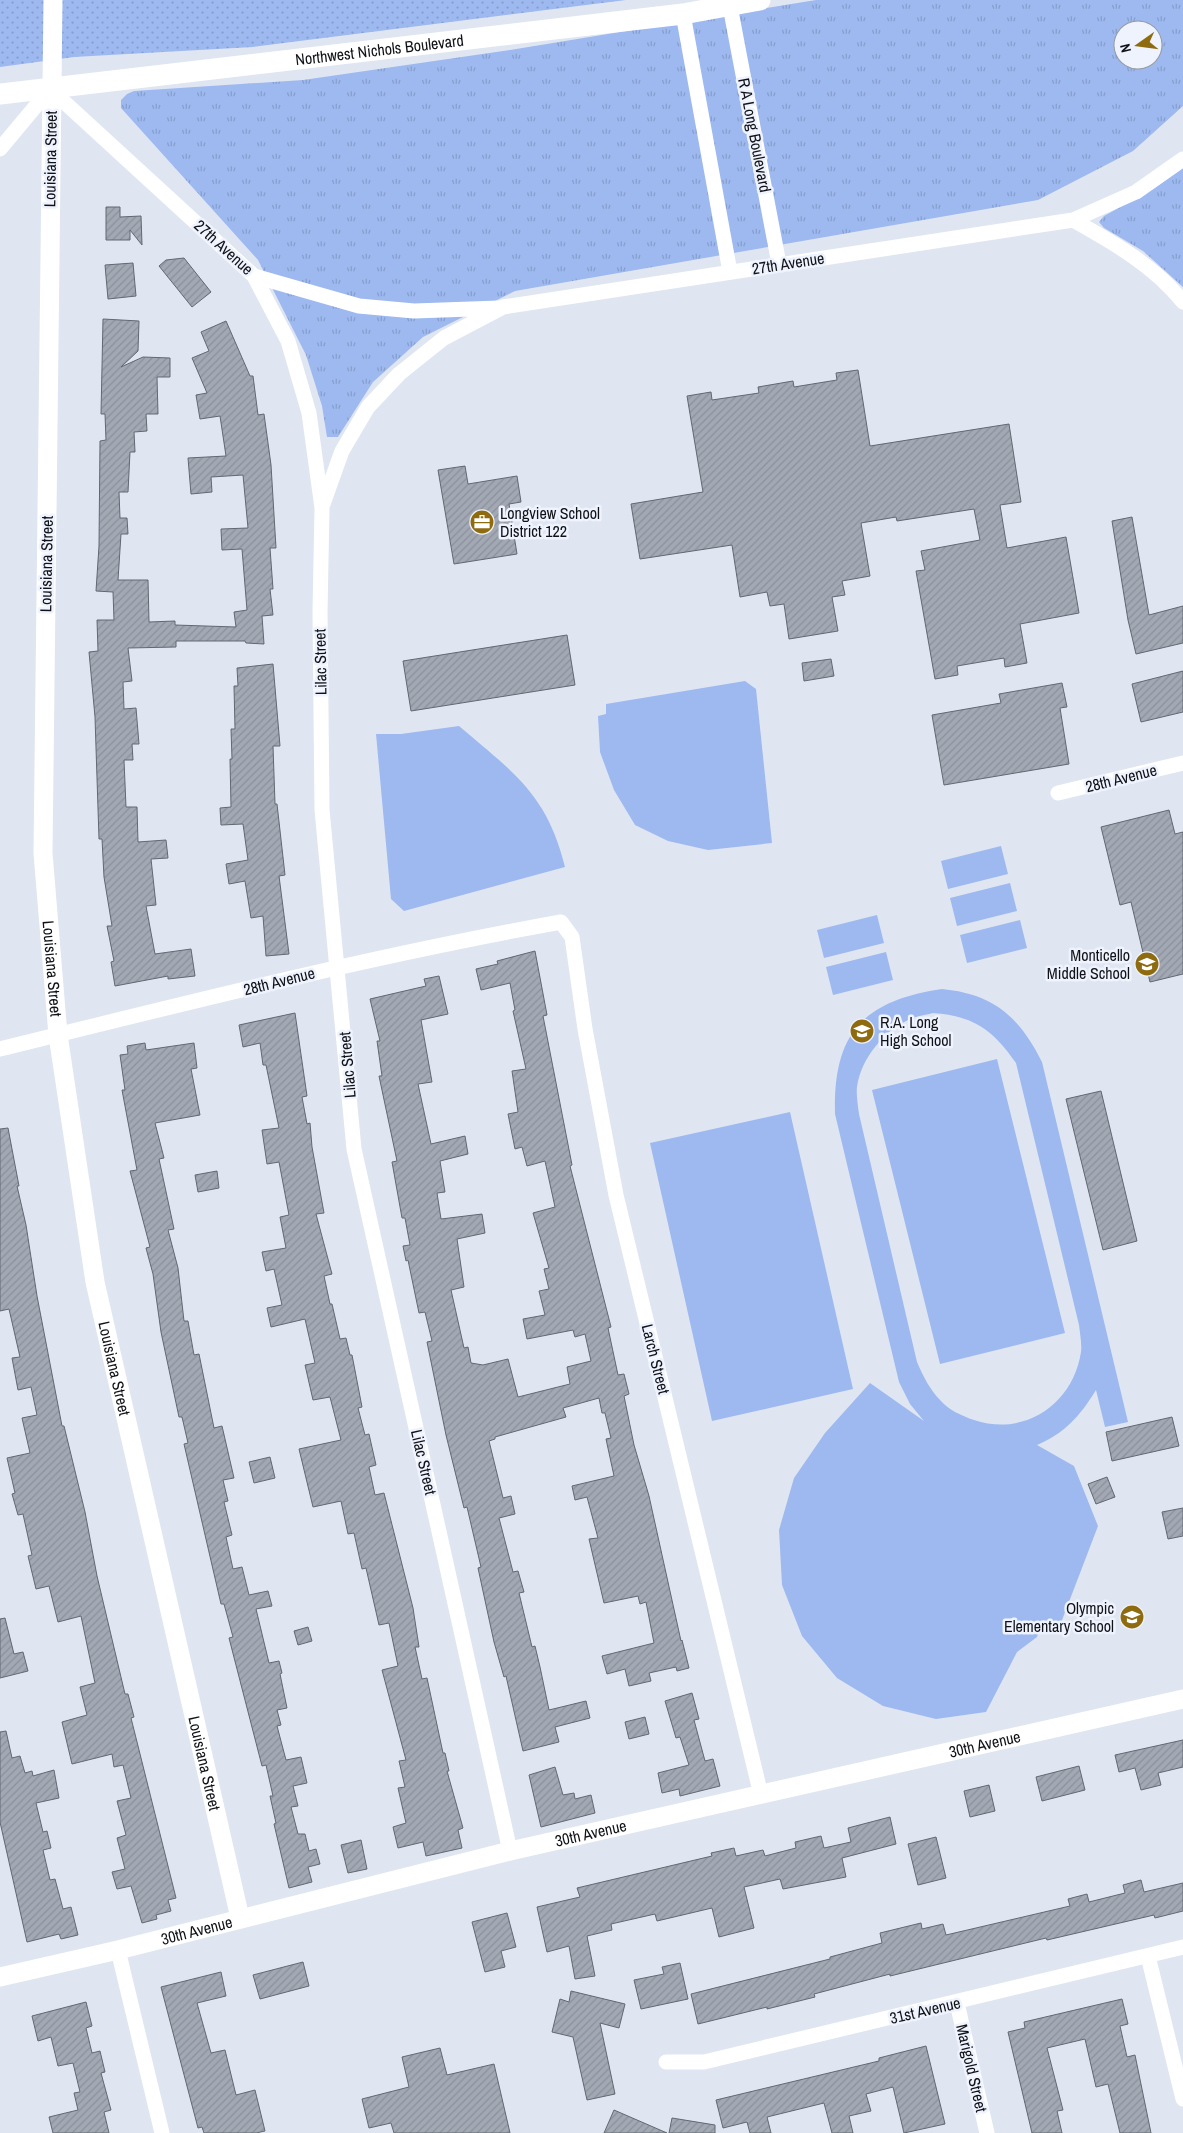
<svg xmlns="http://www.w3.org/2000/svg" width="1183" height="2133" font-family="'Archivo Narrow',sans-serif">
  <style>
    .grass { fill: url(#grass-tufts); fill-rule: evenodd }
    .park { fill: url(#park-dots) }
    .pitch { fill: #9db9f0; fill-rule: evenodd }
    .building { fill: url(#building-hatch); stroke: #626872 }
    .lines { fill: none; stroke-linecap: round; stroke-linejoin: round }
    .minor { stroke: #fff; stroke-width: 15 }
    .tertiary { stroke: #fff; stroke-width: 19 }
    .secondary { stroke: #fff; stroke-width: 21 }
    .labels { text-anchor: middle; stroke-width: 5; stroke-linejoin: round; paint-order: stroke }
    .street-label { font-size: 16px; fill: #101217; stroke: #eef3fd }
    .poi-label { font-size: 16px; fill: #101217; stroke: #eef3fd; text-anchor: start }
  </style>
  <defs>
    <pattern id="grass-tufts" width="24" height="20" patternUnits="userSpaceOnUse" patternTransform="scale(1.25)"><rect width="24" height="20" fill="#9db9f0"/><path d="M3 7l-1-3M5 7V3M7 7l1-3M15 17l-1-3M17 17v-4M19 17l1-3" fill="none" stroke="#869ecd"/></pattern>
    <pattern id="park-dots" width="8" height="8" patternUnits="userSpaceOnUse" patternTransform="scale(1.25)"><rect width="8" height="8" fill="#9db9f0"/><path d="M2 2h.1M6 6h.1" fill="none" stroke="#869ecd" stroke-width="1.8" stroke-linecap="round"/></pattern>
    <pattern id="building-hatch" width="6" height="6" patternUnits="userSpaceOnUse" patternTransform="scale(1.25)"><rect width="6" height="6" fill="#a3a9b4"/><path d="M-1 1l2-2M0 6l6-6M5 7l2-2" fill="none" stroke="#8b909a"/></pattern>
  </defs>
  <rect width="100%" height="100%" fill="#dfe6f2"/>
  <path class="grass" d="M816 0H1183V106L1133 151 1038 200 515 291 423 337 373 382 338 437H327L322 406 306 355 258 260 121 108V100L127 94 134 91 303 80 510 50ZM1123 30H1153V60H1123Z
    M1183 168V287L1143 251 1104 228 1099 222 1104 216 1153 189Z"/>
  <path class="park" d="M0 0H626L253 47 74 57 0 67Z"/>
  <path class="pitch" d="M745 681 756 689 772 843 708 850 668 841 635 825 614 790 600 752 598 716 606 714V704Z
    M459 726C514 773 547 794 565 867L404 911 391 899 376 734H401Z
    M1001 846 1008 874 948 889 941 861Z
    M1010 883 1017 911 957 926 950 898Z
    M877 915 884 943 824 958 817 930Z
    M1020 920 1027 948 967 963 960 935Z
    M886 952 893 980 833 995 826 967Z
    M942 989C993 994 1019 1016 1042 1062L1128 1422 1105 1427 1096 1390C1080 1416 1065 1433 1037 1445L1074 1466 1098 1526 1059 1628 1043 1620 1037 1637 1017 1652 986 1712 936 1719 883 1706 837 1678 802 1636 782 1585 779 1530 794 1478 825 1433 870 1383 924 1421 910 1404 899 1382 835 1114C833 1033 863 1001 942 989ZM933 1013C974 1016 993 1030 1016 1063L1079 1325C1080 1334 1082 1344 1081 1352 1073 1404 1025 1437 974 1420 962 1416 949 1410 941 1401 930 1390 923 1376 917 1362L859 1114C858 1106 856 1095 857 1087 861 1058 884 1031 910 1019 917 1016 926 1015 933 1013Z
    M997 1059 1065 1333 940 1364 872 1090Z
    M790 1112 853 1389 712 1421 650 1143Z"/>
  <path class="building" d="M106 207H120V217L141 216 142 245 130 230V240H106Z
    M184 258 211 292 192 307 159 266 166 260Z
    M133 263 136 296 108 299 105 265Z
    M103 319 139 321 138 351 121 367 143 357 170 358V377H157L158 414H146L147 431 134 432 135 452H130L128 492H119L120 518H127L128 534H121L118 580H148L149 622 175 621V625L236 627 234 612 247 610 242 549 222 550 221 529 248 528 243 475 211 477 212 492 191 494 188 458 226 456 220 416 200 419 196 395 207 393 192 358 209 351 201 332 226 321 250 376H253L258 415 264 414 271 465 276 548H270L273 589H270L273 615 262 616 264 644 246 643 245 641H176V647L128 648 132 681 123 682 124 709 136 708 139 744H132L133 760H124L126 807H137L138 842 166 840 168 858 151 859 156 905 146 906 155 954 191 949 195 976 168 979V976L115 986 111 962 114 961 107 926H112L104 877 102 839H99L95 717 89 652 98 651 97 620H114L113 592 96 591 99 546 100 441 106 440 105 414H101Z
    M858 370 870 446 1009 424 1021 502 1000 505 1007 548 1066 537 1079 613 1020 624 1027 663 1005 667 1004 658 957 666 958 675 935 679 916 571 925 570 921 551 980 540 974 509 897 521 896 517 861 523 870 576 842 581 845 595 832 597 838 631 789 639 784 604 770 606 767 592 740 597 732 545 640 559 631 504 703 492 687 396 711 392 712 400 759 393 758 387 793 381 794 387 837 380 836 373Z
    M465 466 468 484 517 476 521 502 509 504 517 554 454 564 438 470Z
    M1132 517 1149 615 1183 606V643L1136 654 1128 620 1112 521Z
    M567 635 575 685 411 711 403 661Z
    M831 659 834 676 804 681 802 663Z
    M273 664 280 746H273L275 804H277L285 875 279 876 289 954 266 956 263 916 251 918 245 881 229 884 226 864 248 860 243 824 221 825 220 808 231 807 230 759H232L231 729H235L234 686H238L237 668Z
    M1183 671V712L1141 722 1132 684Z
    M1062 683 1067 707 1060 708 1069 764 944 785 932 715 1001 703 999 694Z
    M1169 810 1175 834 1183 832V974L1150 982 1131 902 1120 905 1101 827Z
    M535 951 547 1015 543 1016 572 1165 570 1166 611 1327 608 1328 618 1375 624 1374 629 1394 624 1396 634 1445 649 1496 681 1641 682 1640 689 1668 677 1671 676 1667 649 1673 651 1681 629 1686 625 1669 607 1674 602 1656 654 1643 646 1602 640 1604 638 1596 604 1603 589 1539 598 1538 587 1497 575 1500 572 1486 614 1476 606 1439 611 1438 605 1413H602L599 1398 563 1408 566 1417 495 1437V1439L489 1441 503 1498 511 1496 515 1514 499 1518 513 1572 518 1571 524 1592 519 1593 532 1647 535 1646 540 1667 549 1710 586 1701 590 1718 555 1727 559 1742 523 1751 506 1676 504 1677 494 1642 478 1568 481 1567 467 1507 464 1508 446 1435 427 1342 432 1341 425 1312 419 1313 408 1260 406 1261 403 1246 410 1245 405 1218H402L392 1162 397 1161 379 1076H382L377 1041H380L370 999 426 986 424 979 439 976 448 1014 421 1020 432 1082 418 1084 431 1144 465 1136 468 1154 440 1161 445 1192 437 1193 441 1219 482 1214 485 1233 457 1239 464 1287 451 1290 464 1348 468 1347 471 1363 483 1365 508 1359 518 1397 570 1384 567 1367 591 1361 585 1334 575 1337 573 1330 527 1339 523 1319 545 1315 539 1291 549 1289 544 1269 549 1268 533 1213 555 1207 545 1161 527 1166 522 1147 515 1149 508 1114 518 1112 512 1071 526 1069 513 1011 515 1010 510 983 481 990 476 969 498 964 497 961Z
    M295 1013 307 1096 302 1097 307 1124 310 1123 312 1147 324 1213 316 1214 332 1274 324 1276 330 1304H332L340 1339 346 1338 350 1355H352L362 1407 358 1408 365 1435 369 1434 376 1465 369 1467 375 1495 384 1493 413 1608 419 1647H415L422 1679 427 1678 443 1753H445L449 1771H447L463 1828 458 1830 462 1848 426 1856 423 1842 398 1848 393 1827 406 1823 398 1788 405 1787 399 1761 406 1760 382 1670 398 1666 389 1623 379 1625 366 1568 362 1569 354 1533 348 1534 341 1501 313 1507 299 1449 341 1440 330 1397 313 1400 305 1365 315 1363 305 1319 271 1327 267 1308 282 1305 274 1269 266 1271 262 1252 286 1248 280 1217 289 1215 279 1162 267 1164 262 1130 279 1128 266 1065H263L260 1043 243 1047 239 1025Z
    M145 1043 146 1050 194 1043 197 1068 191 1069 200 1115 155 1123 164 1158 159 1159 174 1229 168 1230 178 1268 184 1321H188L194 1355 199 1354 214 1428 222 1426 234 1478 223 1480 228 1501 224 1502 232 1535 226 1537 233 1569 242 1567 249 1595 268 1591 272 1606 256 1609 269 1663 279 1661 282 1673 280 1674 287 1708 277 1710 281 1725 277 1726 286 1760 301 1757 307 1783 293 1786 298 1806 291 1807 298 1834H305L309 1851 316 1849 320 1864 308 1867 312 1882 289 1888 274 1824 276 1823 270 1796H273L266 1765 262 1766 229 1638 233 1637 224 1604H221L184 1444 188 1443 182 1417H179L161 1332 153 1274 146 1248 150 1247 130 1171 137 1170 122 1090H125L120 1055 128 1054 127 1046Z
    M1101 1091 1137 1241 1103 1250 1066 1099Z
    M8 1128 19 1186H17L26 1225 37 1296 62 1426H64L85 1512 97 1576 125 1694H128L134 1717 131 1718 176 1898 168 1900 171 1911 156 1915 157 1919 142 1923 131 1886 117 1889 112 1872 125 1869 117 1838 126 1835 117 1801 131 1798 123 1765 114 1767 112 1754 72 1764 62 1722 87 1715 80 1687 95 1683 81 1616 58 1622 49 1586 36 1589 28 1556 32 1555 23 1514 18 1515 12 1494 15 1493 7 1458 30 1453 22 1418 37 1415 31 1387 18 1390 12 1358 20 1357 9 1309 0 1311V1129Z
    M217 1171 219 1188 198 1192 195 1175Z
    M1172 1417 1179 1446 1112 1461 1106 1432Z
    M270 1457 275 1478 254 1483 249 1462Z
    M1107 1477 1115 1497 1096 1504 1088 1484Z
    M1183 1508V1536L1168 1539 1162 1512Z
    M5 1618 14 1654 23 1652 28 1671 0 1678V1619Z
    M308 1627 312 1641 298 1645 294 1631Z
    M692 1693 699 1719 694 1720 705 1761 713 1759 720 1786 680 1796 679 1789 662 1793 658 1773 689 1765 680 1737 676 1738 665 1701Z
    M645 1717 649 1734 629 1739 625 1722Z
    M6 1731 12 1758 20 1756 25 1773 32 1771 33 1776 54 1770 59 1798 36 1803 43 1832 47 1831 51 1848 43 1850 50 1880 55 1879 63 1909 71 1907 78 1935 61 1939 59 1934 27 1942 0 1822V1732Z
    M1183 1740V1767L1158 1773 1161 1785 1141 1790 1135 1768 1119 1772 1115 1755Z
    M1079 1766 1085 1790 1042 1801 1036 1777Z
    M555 1767 563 1795 574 1793 575 1799 591 1795 595 1813 541 1827 529 1775Z
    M989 1785 995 1811 970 1817 964 1791Z
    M890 1817 896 1844 842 1858 846 1877 783 1889 780 1879 744 1887 754 1928 719 1937 712 1908 657 1921 655 1914 611 1924 612 1930 587 1936 595 1976 575 1979 569 1946 547 1952 537 1907 580 1897 577 1888 712 1856 711 1853 734 1848 736 1856 763 1850 765 1856 796 1848 795 1842 821 1836 824 1848 851 1842 848 1828Z
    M936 1837 946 1878 918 1885 908 1844Z
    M361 1840 367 1869 348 1873 341 1845Z
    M1141 1880 1144 1892 1183 1883V1911L1155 1918 1154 1915 1047 1940 1046 1938 890 1976V1974L814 1994 815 1997 767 2009V2007L698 2024 691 1994 830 1959V1957L882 1943 880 1933 921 1923 922 1929 943 1924 946 1935 1070 1906 1068 1899 1087 1894 1089 1902 1125 1893 1123 1885Z
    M507 1913 516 1947 501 1951 505 1967 485 1972 472 1922Z
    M303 1962 309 1986 260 1999 253 1975Z
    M680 1963 688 1999 641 2009 634 1980 664 1974 662 1967Z
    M221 1972 226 1996 197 2003 211 2053 225 2050 236 2095 255 2090 265 2131 256 2133H204L202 2127 198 2128 161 1987Z
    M571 1991 625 2004 619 2028 600 2023 615 2094 587 2100 573 2037 552 2032 560 1999 569 2002Z
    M1122 1999 1128 2024 1120 2026 1127 2057 1135 2055 1151 2133H1120L1108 2084 1096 2087 1085 2039 1047 2048 1063 2110 1057 2111 1062 2133H1032L1008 2032 1025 2028 1024 2022Z
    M86 2002 92 2026 86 2028 92 2053 100 2051 105 2072 101 2073 111 2110 104 2112 109 2133H53L49 2117 78 2110 74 2093 80 2092 73 2063 58 2066 51 2037 38 2041 32 2016Z
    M926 2046 945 2124 904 2133 893 2087 866 2094 871 2111 849 2116 853 2133H832L824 2103 767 2117 771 2133H750L747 2122 723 2128 716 2100 879 2061V2058Z
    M440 2048 447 2075 494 2064 510 2133H394L391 2123 369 2128 362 2099 409 2087 402 2057Z
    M614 2110 667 2133H604Z
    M672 2118 715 2125V2133H669Z"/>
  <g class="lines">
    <path class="minor" d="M730 6 779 264
      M683 14 730 272
      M0 149 50 89 254 276 359 306 414 311 499 308
      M1073 220 1136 192 1183 159
      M254 276 288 341 309 413 322 508 320 612 322 810 354 1149 510 1851
      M323 504 342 451 368 407 399 374 444 338 503 307 1073 220C1112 242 1155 266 1183 302
      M1058 793 1183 763
      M0 1049C186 1003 372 956 561 922L572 937 585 1029 616 1195 761 1795
      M118 1950 162 2133
      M1148 1956 1183 2099
      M957 2003 987 2133
      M666 2062H704L1183 1947"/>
    <g class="tertiary">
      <path id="s1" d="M53 0 43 853 58 1035 95 1282 240 1918"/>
      <path id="s2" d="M0 1977 118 1950 510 1851 1183 1699"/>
    </g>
    <path class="secondary" id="s3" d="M0 94 683 14 760 0"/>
  </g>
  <defs>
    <symbol id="office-disc" viewBox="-11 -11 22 22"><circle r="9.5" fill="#8f6b10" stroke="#eef3fd"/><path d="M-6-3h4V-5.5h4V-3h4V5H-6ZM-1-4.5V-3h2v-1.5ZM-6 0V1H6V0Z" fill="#fff"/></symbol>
    <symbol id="school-disc" viewBox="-11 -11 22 22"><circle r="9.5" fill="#8f6b10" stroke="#eef3fd"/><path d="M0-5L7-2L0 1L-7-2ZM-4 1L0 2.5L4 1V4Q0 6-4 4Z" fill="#fff"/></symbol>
  </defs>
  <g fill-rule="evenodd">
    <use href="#office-disc" x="468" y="508" width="28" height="28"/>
    <use href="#school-disc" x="1133" y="950" width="28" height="28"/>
    <use href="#school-disc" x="848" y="1017" width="28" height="28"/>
    <use href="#school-disc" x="1118" y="1603" width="28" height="28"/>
  </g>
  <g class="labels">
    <g class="street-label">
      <text dy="6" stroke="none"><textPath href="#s3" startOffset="382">Northwest Nichols Boulevard</textPath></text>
      <text transform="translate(755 135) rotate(79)" y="6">R A Long Boulevard</text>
      <text transform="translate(50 159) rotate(-89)" y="6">Louisiana Street</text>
      <text transform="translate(224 247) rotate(42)" y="6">27th Avenue</text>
      <text transform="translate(788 263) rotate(-9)" y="6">27th Avenue</text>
      <text transform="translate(46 564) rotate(-89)" y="6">Louisiana Street</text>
      <text transform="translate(320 662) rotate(-91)" y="6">Lilac Street</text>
      <text transform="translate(1121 778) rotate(-14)" y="6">28th Avenue</text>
      <text dy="6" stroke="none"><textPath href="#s1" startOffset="969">Louisiana Street</textPath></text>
      <text transform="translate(279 981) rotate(-14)" y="6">28th Avenue</text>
      <text transform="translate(347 1065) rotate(-95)" y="6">Lilac Street</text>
      <text transform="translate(656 1359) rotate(76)" y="6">Larch Street</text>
      <text dy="6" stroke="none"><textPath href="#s1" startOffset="1374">Louisiana Street</textPath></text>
      <text transform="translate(424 1462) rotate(77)" y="6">Lilac Street</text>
      <text dy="6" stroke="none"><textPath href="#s2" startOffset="1012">30th Avenue</textPath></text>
      <text dy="6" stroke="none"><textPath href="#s1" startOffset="1779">Louisiana Street</textPath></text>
      <text dy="6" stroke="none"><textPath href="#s2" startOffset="608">30th Avenue</textPath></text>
      <text dy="6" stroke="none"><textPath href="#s2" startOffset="202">30th Avenue</textPath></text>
      <text transform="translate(925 2010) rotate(-13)" y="6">31st Avenue</text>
      <text transform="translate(972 2068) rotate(77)" y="6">Marigold Street</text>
    </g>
    <g class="poi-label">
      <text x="500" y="519">Longview School<tspan x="500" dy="18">District 122</tspan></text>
      <text x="1130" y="961" text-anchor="end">Monticello<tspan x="1130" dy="18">Middle School</tspan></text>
      <text x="880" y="1028">R.A. Long<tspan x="880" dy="18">High School</tspan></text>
      <text x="1114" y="1614" text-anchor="end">Olympic<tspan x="1114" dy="18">Elementary School</tspan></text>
    </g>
  </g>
  <g transform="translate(1138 45) rotate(256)"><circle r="24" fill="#eef3fd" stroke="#9599a1"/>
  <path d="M0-4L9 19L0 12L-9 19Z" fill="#8f6b10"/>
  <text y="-8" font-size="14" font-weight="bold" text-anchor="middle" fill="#101217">N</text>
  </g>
</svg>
